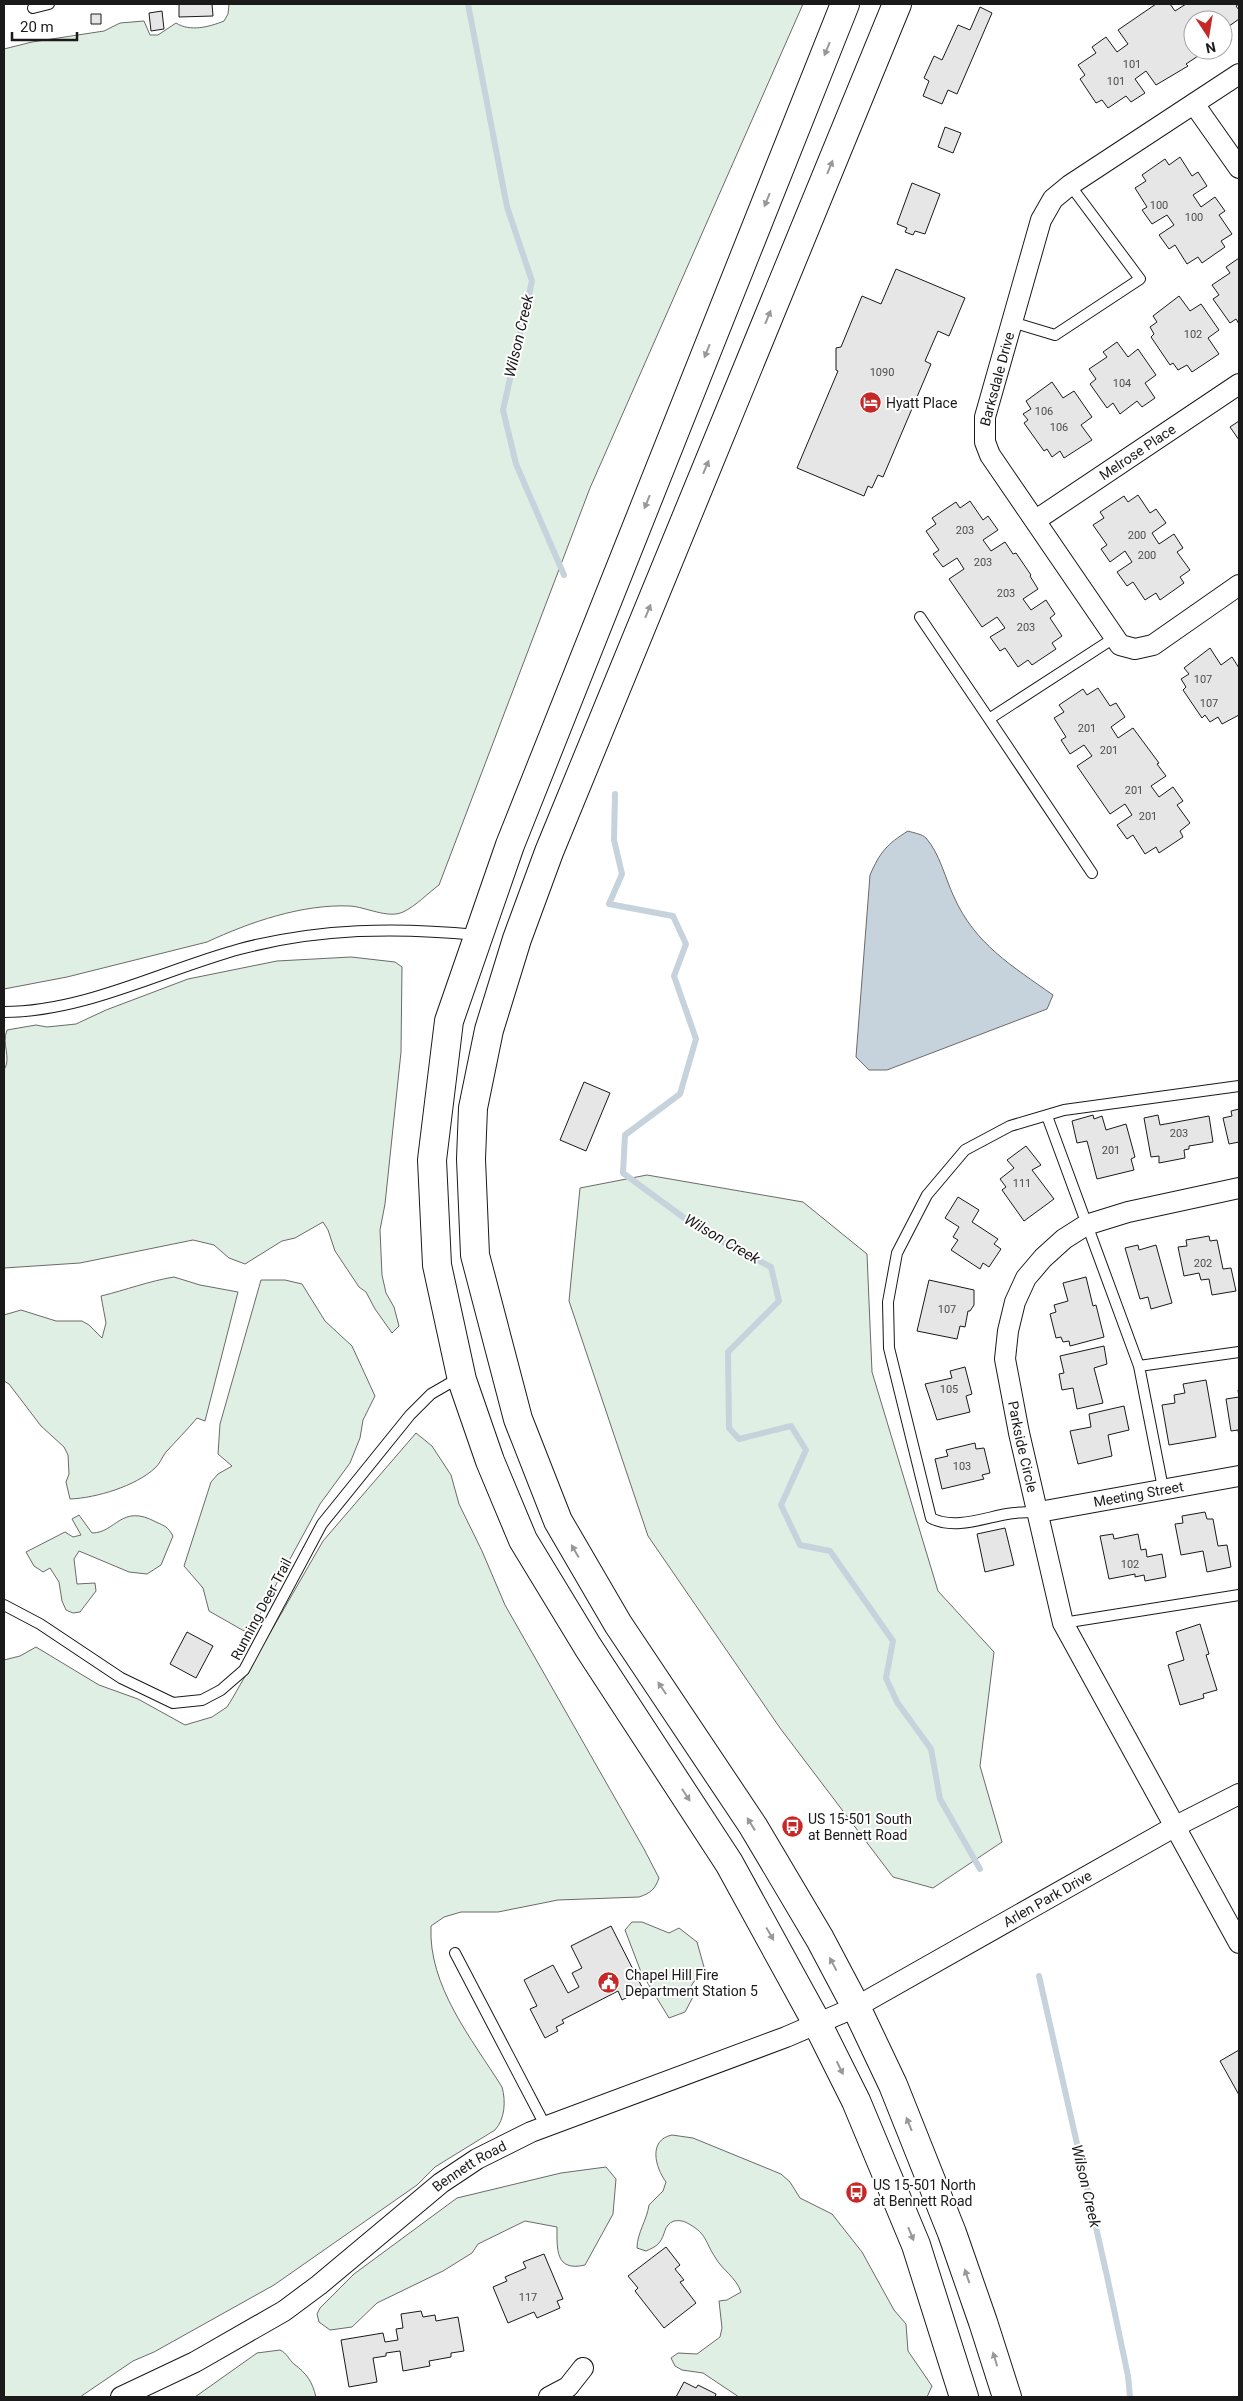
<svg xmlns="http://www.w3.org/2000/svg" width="1243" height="2401" font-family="Roboto,sans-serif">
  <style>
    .green { fill: #e0efe3; stroke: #6a6a6a }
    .water { fill: #c6d2dc; stroke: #6a6a6a }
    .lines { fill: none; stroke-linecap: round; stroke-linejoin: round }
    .stream { stroke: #c6d2dc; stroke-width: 6 }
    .building { fill: #e6e6e6; stroke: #1a1a1a }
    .lane-casing { stroke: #1a1a1a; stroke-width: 12 }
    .street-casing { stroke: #1a1a1a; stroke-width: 22 }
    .highway-casing { stroke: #1a1a1a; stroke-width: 30 }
    .lane { stroke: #fff; stroke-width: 10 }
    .street { stroke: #fff; stroke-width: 20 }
    .highway { stroke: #fff; stroke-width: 28 }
    .oneway { fill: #989898 }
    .labels { text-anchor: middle; stroke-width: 4; stroke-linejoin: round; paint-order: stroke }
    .number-label { font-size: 11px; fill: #4d4d4d }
    .street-label { font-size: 14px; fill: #1a1a1a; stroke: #fff }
    .poi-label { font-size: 14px; fill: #1a1a1a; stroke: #fff; text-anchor: start }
    .water-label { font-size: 15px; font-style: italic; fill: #1a1a1a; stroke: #fff }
  </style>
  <rect width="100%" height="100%" fill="#fff"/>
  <path class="green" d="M229 4H803L590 488 439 885C428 893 416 906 403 912 388 919 366 907 350 906 302 904 250 922 207 942L67 977 4 989V49L32 42 104 31 120 23 144 21 150 35H158L176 23C190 32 209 27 224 21L228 14Z
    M351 957 395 962 402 967 401 1052 385 1204 380 1230 382 1275 386 1293 394 1307 399 1326 392 1333 375 1309 366 1292 359 1287 335 1251 328 1230 323 1222 295 1238 282 1241 245 1264 229 1258 214 1245 193 1240 80 1263 4 1268V1070C12 1057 1 1045 7 1030L36 1025 47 1027 76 1024 106 1010 188 979 277 961Z
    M647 1175 803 1202 867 1254 872 1372 938 1591 994 1652 980 1766 1002 1842 933 1888 893 1877 780 1728 648 1536 569 1301 580 1188Z
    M174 1277 200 1285 238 1292 205 1421 197 1418C187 1430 176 1441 166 1452 162 1457 160 1464 155 1468 136 1486 96 1498 70 1499L66 1482 69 1474 68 1455 64 1447 41 1426 9 1384 4 1381V1315L21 1310 56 1321H82L89 1325 102 1338 106 1323 101 1296C126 1290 149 1281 174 1277Z
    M261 1280H285L302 1284 325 1321 352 1346 375 1396 363 1420 360 1438 350 1463 320 1504 260 1614 251 1628 244 1631 209 1611 203 1588 184 1566 211 1482 218 1474 232 1466 218 1454 220 1424Z
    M416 1433 432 1446 451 1475 459 1504 482 1551 505 1605 644 1849 659 1878C655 1889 651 1893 639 1897L558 1900 498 1912H461L444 1917 431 1926C428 1986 472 2039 502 2087 506 2101 505 2119 495 2130L435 2167 417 2185 274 2285 154 2352 133 2361 80 2397H4V1660L20 1656 36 1647 99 1685 138 1699 185 1725 212 1717 227 1707 232 1699 323 1541Z
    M79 1515 92 1533C116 1533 121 1503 156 1522 165 1526 168 1527 173 1536L161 1565 147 1574 129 1572 79 1551 74 1559 77 1584 95 1583 96 1591 80 1612 73 1613 66 1610 62 1601 59 1582 50 1568 43 1572 34 1566 26 1552 65 1532 73 1537 81 1535 72 1519Z
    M632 1922H642L669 1933 679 1928 697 1942 704 1967 691 1986 694 1995 685 2012 669 2018 641 1972 625 1930Z
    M672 2135 693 2138 781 2174 790 2182 800 2198 832 2214 862 2252 894 2310 906 2324 908 2351 932 2386 927 2397H739L703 2373 682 2370 675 2366 671 2358 678 2353 697 2354 720 2337 722 2328 719 2301 727 2300 741 2292C736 2277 722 2270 715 2257 705 2242 707 2234 689 2224 684 2221 680 2220 674 2221 663 2225 666 2235 659 2243 656 2247 650 2249 646 2251L637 2248C637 2233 647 2220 649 2205L663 2191 666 2182C655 2167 648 2140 672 2135Z
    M606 2167 616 2179 613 2214 585 2265C555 2272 557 2249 557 2227L525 2221 478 2244 472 2253 443 2271 377 2303 352 2327 330 2330 319 2322 317 2314 320 2308 354 2274 457 2198 561 2173Z
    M280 2350C287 2353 289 2360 294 2364 307 2374 312 2381 316 2397H195L257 2353Z"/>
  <path class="water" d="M908 831C914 833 922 834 926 838 940 854 945 878 954 897 975 944 1012 966 1053 995L1047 1009 887 1070H869L856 1057 870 875C880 852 887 844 908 831Z"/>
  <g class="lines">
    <path class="stream" d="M468 4 507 207 532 281 503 410 516 464 564 575
      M615 794 614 840 622 874 609 904 673 916 686 944 674 976 696 1039 680 1094 625 1135 623 1173 702 1231 771 1267 779 1301 728 1352 729 1428 739 1439 791 1426 806 1450 781 1505 800 1545 830 1551 893 1641 886 1678 897 1702 931 1749 940 1799 980 1869
      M1039 1976 1107 2276 1128 2376 1130 2397"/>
  </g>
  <path class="building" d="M179 4H212L213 16 179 17Z
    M1156 4H1170L1175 11 1186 4H1239L1236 6 1239 10V19L1225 29 1229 35 1223 39V20H1193V50L1204 52 1186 64 1188 66 1156 85 1146 71 1135 79 1145 93 1131 102 1126 96 1108 108 1102 100 1096 103 1080 79 1085 75 1078 65 1096 53 1092 47 1106 37 1117 52 1128 44 1118 30Z
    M980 7 992 13 957 94 948 90 942 104 923 96 929 81 924 78 934 56 942 60 958 25 970 30Z
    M162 11 164 29 151 31 149 13Z
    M91 14H101V24H91Z
    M945 127 961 133 953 153 938 147Z
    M1180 157 1192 176 1198 172 1207 186 1193 195 1201 207 1215 197 1225 211 1219 215 1232 234 1221 241 1225 247 1202 263 1198 257 1187 264 1175 245 1169 249 1159 235 1174 225 1167 215 1152 224 1142 210 1147 207 1135 188 1146 181 1142 175 1165 159 1169 165Z
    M912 183 940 194 925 234 915 231 913 235 905 232 907 228 897 224Z
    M1239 258V324L1236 319 1230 323 1213 299 1219 295 1212 285 1230 273 1226 267Z
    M896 269 965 298 949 336 938 331 925 361 931 364 883 477 878 475 872 488 868 486 864 496 797 468 838 371 836 370V348L841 347 862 296 881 304Z
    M1179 296 1190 311 1201 304 1219 330 1208 338 1219 354 1192 372 1187 365 1178 370 1173 363 1170 365 1151 337 1154 334 1150 327 1157 322 1153 316Z
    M1117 342 1128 357 1138 349 1156 375 1145 383 1155 398 1142 407 1137 401 1120 414 1113 403 1107 408 1090 384 1096 379 1089 369 1107 357 1103 352Z
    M1052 382 1063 398 1074 391 1092 417 1081 425 1092 440 1064 458 1060 451 1052 457 1047 449 1044 451 1024 423 1028 420 1023 414 1031 409 1026 401Z
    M1239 421V440L1230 427Z
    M1138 495 1150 513 1156 509 1166 523 1152 533 1159 544 1174 534 1183 548 1177 552 1190 570 1180 577 1184 583 1160 600 1156 593 1145 600 1133 582 1127 586 1117 572 1132 562 1125 551 1110 562 1101 549 1107 545 1093 525 1104 518 1100 512 1124 496 1128 502Z
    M970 501 983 520 988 516 998 530 983 540 991 551 1005 542 1013 554 1016 553 1031 575 1030 576 1038 589 1023 599 1031 610 1046 600 1055 614 1050 618 1062 636 1052 643 1056 649 1032 665 1028 660 1018 667 1005 648 1000 651 990 637 1005 628 997 617 982 627 949 579 964 569 957 558 943 567 933 554 939 550 926 531 936 524 932 518 956 502 960 508Z
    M1210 648 1221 665 1232 657 1239 668V715L1222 724 1218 717 1210 722 1205 715 1202 718 1183 690 1186 687 1181 679 1189 674 1184 668Z
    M1098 688 1110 706 1116 703 1125 717 1111 727 1118 738 1133 728 1159 763 1157 764 1166 776 1151 786 1159 797 1173 787 1183 801 1177 805 1190 823 1180 831 1183 837 1159 853 1156 847 1145 854 1133 835 1127 839 1117 825 1132 815 1125 804 1110 814 1077 766 1092 756 1084 745 1070 754 1061 740 1066 737 1054 718 1064 712 1059 705 1083 689 1087 695Z
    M584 1082 610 1093 586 1151 560 1140Z
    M1239 1109V1142L1229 1144 1223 1118 1232 1116 1231 1111Z
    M1093 1115 1094 1119 1102 1116 1106 1130 1126 1124 1135 1157 1131 1159 1134 1170 1097 1179 1087 1141 1077 1143 1072 1121Z
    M1158 1115 1160 1125 1209 1116 1213 1142 1189 1146V1149L1184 1150 1185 1158 1159 1163V1156L1151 1157 1144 1118Z
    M1026 1146 1041 1165 1032 1170 1054 1199 1024 1221 1002 1190 1006 1187 1000 1179 1014 1168 1007 1160Z
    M958 1197 979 1210 972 1222 998 1239 994 1244 1001 1249 989 1267 983 1263 980 1269 951 1250 958 1240 953 1237 959 1227 945 1218Z
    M1209 1236 1210 1241 1217 1240 1223 1269 1231 1268 1236 1291 1212 1295 1209 1279 1201 1280 1199 1273 1184 1276 1178 1247 1187 1246 1186 1240Z
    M1138 1245 1139 1250 1156 1245 1172 1303 1151 1309 1148 1297 1140 1299 1125 1248Z
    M1086 1277 1093 1306 1096 1305 1104 1337 1070 1346 1069 1341 1063 1342 1061 1337 1056 1338 1050 1314 1056 1312 1054 1305 1068 1301 1063 1283Z
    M929 1280 974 1290V1305L970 1311H968L965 1327 960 1326 957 1339 917 1331Z
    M1104 1346 1107 1364 1094 1368 1103 1403 1077 1409 1073 1388 1062 1390 1059 1374 1064 1373 1060 1356Z
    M965 1367 972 1394 966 1396 970 1412 937 1420 925 1384 952 1378 950 1371Z
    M1206 1380 1216 1437 1169 1445 1162 1405 1175 1403 1174 1395 1185 1393 1183 1384Z
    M1238 1390H1239V1436L1238 1430 1231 1431 1226 1399 1239 1397Z
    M1124 1406 1129 1430 1108 1435 1112 1456 1078 1464 1070 1431 1091 1427 1089 1414Z
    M975 1443 976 1449 984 1448 990 1473 982 1475 984 1479 942 1489 935 1459 948 1456 946 1450Z
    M1205 1512 1207 1519H1213L1218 1546 1227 1545 1231 1567 1207 1572 1203 1551 1181 1555 1175 1524 1183 1523 1182 1516Z
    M1005 1528 1014 1565 985 1572 977 1534Z
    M1113 1534 1114 1539 1138 1534 1141 1550 1146 1549 1147 1557 1162 1554 1166 1577 1145 1581 1144 1575 1135 1577V1574L1109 1579 1100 1536Z
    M1200 1624 1209 1654 1206 1655 1217 1690 1203 1694 1204 1698 1180 1705 1168 1665 1184 1660 1176 1632Z
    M187 1632 213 1646 196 1678 170 1664Z
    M611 1926 643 1989 622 2000 618 1991 562 2020 564 2023 556 2027 558 2031 545 2038 530 2009 537 2006 524 1980 553 1965 568 1993 579 1987 572 1973 582 1968 571 1946Z
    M1239 2050V2095L1220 2061Z
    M666 2247 680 2265 675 2269 684 2280 680 2282 696 2303 664 2328 635 2291 638 2288 628 2276Z
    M544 2254 563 2299 557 2301 560 2308 537 2318 534 2312 508 2323 493 2287 507 2281 505 2277 526 2268 523 2262Z
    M421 2311 423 2317 435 2315 436 2321 458 2317 464 2351 451 2353V2357L429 2361 430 2366 403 2371 400 2351 386 2353V2356L373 2358 377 2382 349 2387 341 2340 383 2333 385 2342 398 2340 396 2329 403 2328 401 2314Z
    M684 2382 696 2388 698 2385 716 2394 715 2397H676Z"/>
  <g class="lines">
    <defs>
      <path id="lane" d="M33 8 49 4
        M1012 322 1055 335 1140 279 1070 185
        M920 617 989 719
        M1092 873 989 719 1114 638
        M4 1012C84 1012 163 970 240 949 319 928 397 927 477 935
        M1047 1116 1139 1366 1163 1488
        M1139 1366 1239 1352
        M1039 1512C1028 1512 1018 1512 1007 1514 984 1518 954 1530 931 1518L889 1348 888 1302 897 1253 927 1195 965 1150 1010 1126 1064 1110 1239 1086
        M4 1605 40 1624 121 1678 173 1703 202 1700 221 1690 244 1670 322 1524 410 1415 431 1394 450 1383 461 1380
        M1063 1623 1239 1595
        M455 1953 546 2127"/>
      <g id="street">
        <path d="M1239 74 1070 185 1053 199 1041 220 985 417V442L990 455 1120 645 1135 649 1153 645 1239 585"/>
        <path d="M1194 104 1239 168"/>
        <path id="s1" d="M1036 520 1239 384"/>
        <path id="s2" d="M1239 1188 1128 1212 1086 1225 1064 1239 1043 1258 1026 1278 1015 1302 1008 1331 1005 1359 1019 1433 1063 1623 1239 1943"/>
        <path id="s3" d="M1039 1512 1239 1476"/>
        <path id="s4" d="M121 2397 195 2362 284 2311 319 2285 441 2183 477 2159 531 2132 786 2037 856 2007 1174 1827 1239 1794"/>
        <path d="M549 2397 568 2387 583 2368"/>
      </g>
      <path id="highway" d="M845 4 510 845 449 1021 432 1160 437 1265 462 1380 490 1461 523 1540 588 1647 729 1863 818 2025 856 2101 916 2245 964 2397
        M897 4 549 852 517 939 489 1030 473 1108 471 1159 475 1255 518 1419 558 1521 618 1624 753 1826 820 1939 856 2007 893 2085 952 2233 983 2322 1007 2397"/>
    </defs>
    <use href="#lane" class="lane-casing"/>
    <use href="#street" class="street-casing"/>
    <use href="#highway" class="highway-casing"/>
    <use href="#lane" class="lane"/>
    <use href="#street" class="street"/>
    <use href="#highway" class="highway"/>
  </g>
  <defs><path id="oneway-solid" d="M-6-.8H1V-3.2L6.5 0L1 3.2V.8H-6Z" transform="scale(1.25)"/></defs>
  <g class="oneway">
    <use href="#oneway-solid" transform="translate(827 49) rotate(112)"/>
    <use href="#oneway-solid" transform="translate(830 167) rotate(-68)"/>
    <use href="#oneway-solid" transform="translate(767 200) rotate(112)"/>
    <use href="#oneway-solid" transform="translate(768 317) rotate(-68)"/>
    <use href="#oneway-solid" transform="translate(707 351) rotate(112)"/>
    <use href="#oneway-solid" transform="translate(706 467) rotate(-67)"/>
    <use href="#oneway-solid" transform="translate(647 502) rotate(112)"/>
    <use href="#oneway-solid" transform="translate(648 611) rotate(-68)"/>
    <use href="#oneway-solid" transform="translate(575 1551) rotate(-120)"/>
    <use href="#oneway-solid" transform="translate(662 1688) rotate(-124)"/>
    <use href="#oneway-solid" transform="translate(686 1795) rotate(57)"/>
    <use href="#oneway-solid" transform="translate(751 1824) rotate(-122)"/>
    <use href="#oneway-solid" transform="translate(770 1934) rotate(60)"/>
    <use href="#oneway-solid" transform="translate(833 1964) rotate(-118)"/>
    <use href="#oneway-solid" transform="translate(840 2068) rotate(64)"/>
    <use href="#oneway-solid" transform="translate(909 2124) rotate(-112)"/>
    <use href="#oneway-solid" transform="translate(911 2234) rotate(68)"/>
    <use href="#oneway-solid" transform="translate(967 2276) rotate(-109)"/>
    <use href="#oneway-solid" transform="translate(995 2359) rotate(-107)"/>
  </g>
  <defs>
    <symbol id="hotel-disc" viewBox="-11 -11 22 22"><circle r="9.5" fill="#c62828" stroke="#fff"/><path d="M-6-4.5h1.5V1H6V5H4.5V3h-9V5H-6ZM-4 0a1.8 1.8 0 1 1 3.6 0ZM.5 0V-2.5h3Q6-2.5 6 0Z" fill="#fff"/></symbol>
    <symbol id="bus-disc" viewBox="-11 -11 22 22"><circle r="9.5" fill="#c62828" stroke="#fff"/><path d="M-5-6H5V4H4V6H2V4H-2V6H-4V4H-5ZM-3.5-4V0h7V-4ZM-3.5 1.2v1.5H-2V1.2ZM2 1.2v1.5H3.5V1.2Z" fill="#fff"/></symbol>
    <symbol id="civic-disc" viewBox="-11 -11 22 22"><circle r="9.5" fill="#c62828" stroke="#fff"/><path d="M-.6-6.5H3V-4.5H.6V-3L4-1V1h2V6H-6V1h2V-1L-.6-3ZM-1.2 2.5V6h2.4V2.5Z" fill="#fff"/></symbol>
  </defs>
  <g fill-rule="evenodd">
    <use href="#hotel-disc" x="858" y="390" width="25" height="25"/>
    <use href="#bus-disc" x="780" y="1814" width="25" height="25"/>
    <use href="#civic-disc" x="596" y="1970" width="25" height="25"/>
    <use href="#bus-disc" x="844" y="2180" width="25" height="25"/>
  </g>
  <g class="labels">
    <g class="number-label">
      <text x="1132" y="68">101</text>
      <text x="1116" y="85">101</text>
      <text x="1159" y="209">100</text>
      <text x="1194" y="221">100</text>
      <text x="1193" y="338">102</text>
      <text x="882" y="376">1090</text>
      <text x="1122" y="387">104</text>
      <text x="1044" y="415">106</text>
      <text x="1059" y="431">106</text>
      <text x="965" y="534">203</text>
      <text x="1137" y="539">200</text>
      <text x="1147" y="559">200</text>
      <text x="983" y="566">203</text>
      <text x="1006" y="597">203</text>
      <text x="1026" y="631">203</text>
      <text x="1203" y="683">107</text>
      <text x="1209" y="707">107</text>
      <text x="1087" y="732">201</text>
      <text x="1109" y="754">201</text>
      <text x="1134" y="794">201</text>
      <text x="1148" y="820">201</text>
      <text x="1179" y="1137">203</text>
      <text x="1111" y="1154">201</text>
      <text x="1022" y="1187">111</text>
      <text x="1203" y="1267">202</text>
      <text x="947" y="1313">107</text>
      <text x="949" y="1393">105</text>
      <text x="962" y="1470">103</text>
      <text x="1130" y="1568">102</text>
      <text x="528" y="2301">117</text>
    </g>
    <g class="street-label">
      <text transform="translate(997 379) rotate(-75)" y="5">Barksdale Drive</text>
      <text dy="5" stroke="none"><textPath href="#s1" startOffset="122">Melrose Place</textPath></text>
      <text dy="5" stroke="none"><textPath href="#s2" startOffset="412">Parkside Circle</textPath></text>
      <text dy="5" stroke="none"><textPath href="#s3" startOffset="101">Meeting Street</textPath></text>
      <text transform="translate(261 1609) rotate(-62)" y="5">Running Deer Trail</text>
      <text dy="5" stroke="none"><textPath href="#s4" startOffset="1059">Arlen Park Drive</textPath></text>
      <text dy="5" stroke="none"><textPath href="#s4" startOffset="420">Bennett Road</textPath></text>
    </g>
    <g class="poi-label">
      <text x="886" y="408">Hyatt Place</text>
      <text x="808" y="1824">US 15-501 South<tspan x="808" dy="16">at Bennett Road</tspan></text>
      <text x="625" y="1980">Chapel Hill Fire<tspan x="625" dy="16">Department Station 5</tspan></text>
      <text x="873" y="2190">US 15-501 North<tspan x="873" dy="16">at Bennett Road</tspan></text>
    </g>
    <g class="water-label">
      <text transform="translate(519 336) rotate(-77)" y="5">Wilson Creek</text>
      <text transform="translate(722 1239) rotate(30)" y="5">Wilson Creek</text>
      <text transform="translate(1086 2186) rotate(77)" y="5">Wilson Creek</text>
    </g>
  </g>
  <rect width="1243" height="2401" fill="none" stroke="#1a1a1a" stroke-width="10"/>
  <g transform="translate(1208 35) rotate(168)"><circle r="24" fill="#ffffff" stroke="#a3a3a3"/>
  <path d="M0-4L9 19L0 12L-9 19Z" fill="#c62828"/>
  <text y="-8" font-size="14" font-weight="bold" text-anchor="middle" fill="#1a1a1a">N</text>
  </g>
  <path d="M12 32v8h65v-8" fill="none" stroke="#1a1a1a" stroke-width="2.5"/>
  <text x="20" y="32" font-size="15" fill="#1a1a1a" stroke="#ffffff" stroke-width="4" paint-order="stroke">20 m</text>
</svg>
